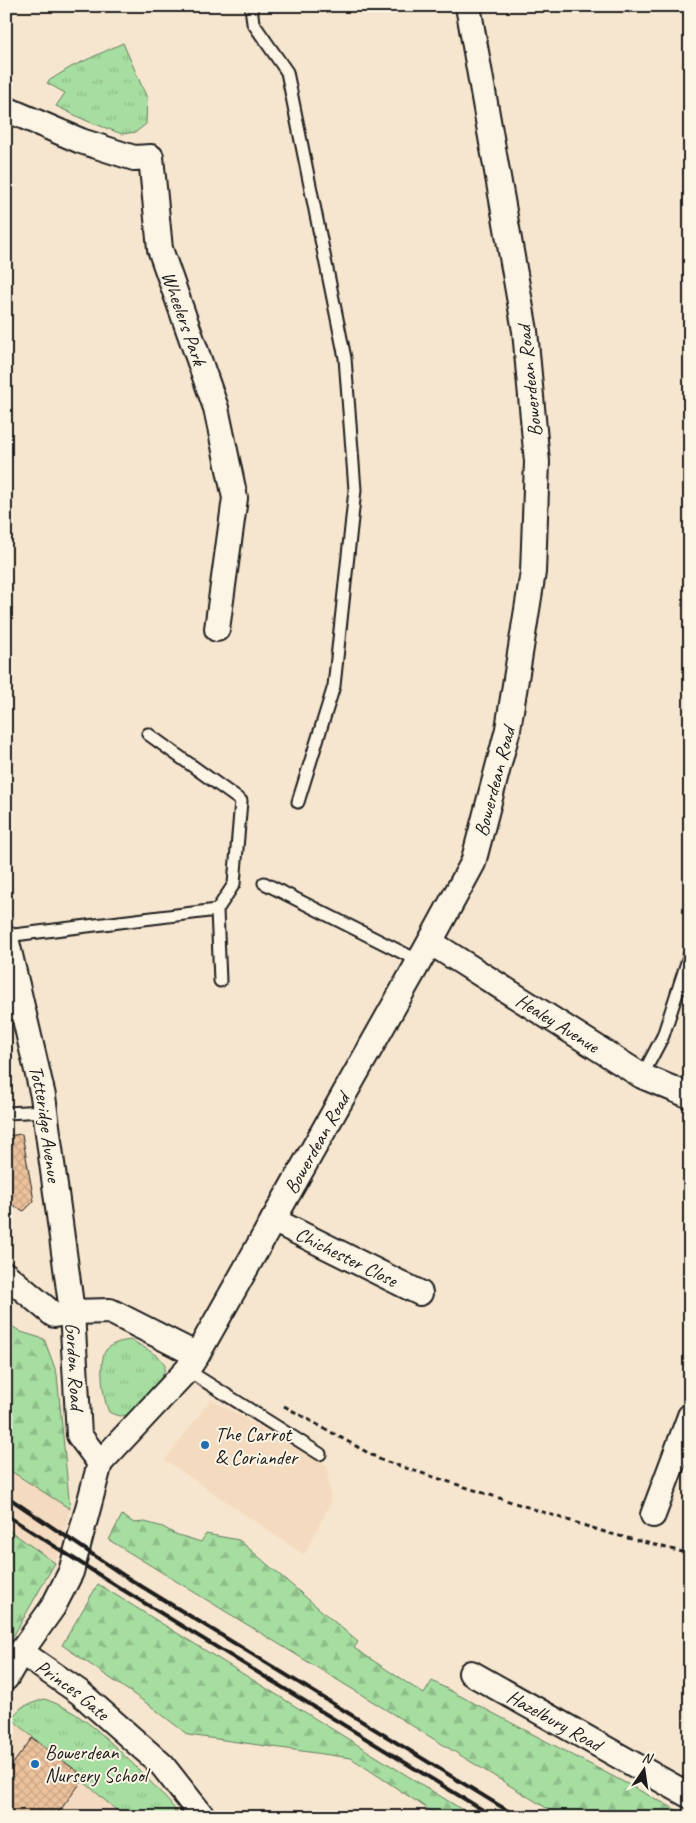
<svg xmlns="http://www.w3.org/2000/svg" width="696" height="1823" font-family="Caveat,sans-serif">
  <style>
    .built { fill: #f4dbc0 }
    .grass { fill: url(#grass-tufts); stroke: #617c5e }
    .forest { fill: url(#forest-firs); stroke: #617c5e }
    .building { fill: url(#building-cross-hatch); stroke: #1c1c1c }
    .lines { fill: none; stroke-linecap: round; stroke-linejoin: round }
    .service-casing { stroke: #1c1c1c; stroke-width: 15 }
    .minor-casing { stroke: #1c1c1c; stroke-width: 28 }
    .path { stroke: #1c1c1c; stroke-width: 3; stroke-dasharray: 5 4; stroke-linecap: butt }
    .service { stroke: #fcf5e5; stroke-width: 11 }
    .minor { stroke: #fcf5e5; stroke-width: 24 }
    .rail { stroke: #1c1c1c; stroke-width: 4 }
    .poi-dot { fill: #1f6fb2; stroke: #fcf5e5; stroke-width: 2 }
    .labels { text-anchor: middle; stroke-width: 4; stroke-linejoin: round; paint-order: stroke }
    .street-label { font-size: 20px; fill: #1c1c1c; stroke: #fcf5e5 }
    .poi-label { font-size: 20px; fill: #1c1c1c; stroke: #fcf5e5; text-anchor: start }
  </style>
  <defs>
    <pattern id="grass-tufts" width="24" height="20" patternUnits="userSpaceOnUse" patternTransform="scale(1.25)"><rect width="24" height="20" fill="#a6dda0"/><path d="M3 7l-1-3M5 7V3M7 7l1-3M15 17l-1-3M17 17v-4M19 17l1-3" fill="none" stroke="#8ebd89"/></pattern>
    <pattern id="forest-firs" width="22" height="20" patternUnits="userSpaceOnUse" patternTransform="scale(1.25)"><rect width="22" height="20" fill="#a6dda0"/><path d="M5 1l3.5 6h-7zM16 11l3.5 6h-7z" fill="#8ebd89"/></pattern>
    <pattern id="building-cross-hatch" width="8" height="8" patternUnits="userSpaceOnUse" patternTransform="scale(1.25)"><rect width="8" height="8" fill="#ecc29c"/><path d="M0 0l8 8M0 8l8-8" fill="none" stroke="#caa686"/></pattern>
  </defs>
  <rect width="100%" height="100%" fill="#f7e6cf"/>
  <filter id="ink" filterUnits="userSpaceOnUse"><feTurbulence type="fractalNoise" baseFrequency=".02" numOctaves="2"/><feDisplacementMap in="SourceGraphic" scale="10" xChannelSelector="R" yChannelSelector="G"/><feConvolveMatrix kernelMatrix="1 2 1 2 8 2 1 2 1" color-interpolation-filters="sRGB"/></filter>
  <g filter="url(#ink)">
    <path class="built" d="M6 1322 21 1332 46 1338 57 1374 70 1509 55 1563 6 1649Z
      M211 1399 327 1466 331 1503 304 1555 165 1460Z
      M11 1718 109 1802 124 1817H6V1726Z"/>
    <path class="grass" d="M123 43 147 98 146 124 136 132 122 134 87 121 56 106 65 93 47 83 50 80 71 67Z
      M132 1340C140 1346 164 1357 165 1366 167 1376 136 1410 128 1414 121 1418 115 1415 109 1412 103 1401 98 1360 106 1350 113 1342 123 1341 132 1340Z
      M44 1699C80 1710 108 1740 134 1765 151 1782 167 1798 181 1817H124L11 1718 22 1707Z"/>
    <path class="forest" d="M6 1322 21 1332 44 1339 57 1374 70 1509 6 1468Z
      M122 1515 134 1523 145 1522 163 1527 175 1534 201 1542 206 1534 239 1540 358 1642 354 1648 424 1694 432 1681 690 1817H561L109 1540Z
      M6 1528 55 1563 6 1649Z
      M98 1584 474 1817H440L351 1758 188 1735 152 1707 62 1645Z"/>
    <path class="building" d="M22 1134 34 1201 24 1211 6 1202V1136Z
      M32 1738 85 1777 55 1817H6V1773Z"/>
    <g class="lines">
      <defs>
        <path id="service" d="M251 6 253 23 287 72 345 358 355 490 334 686 298 802
          M264 883 419 961
          M217 910 220 981
          M6 936 217 910 234 884 241 801 148 734
          M642 1076 663 1036 690 953
          M6 1113 45 1111
          M187 1370 320 1454"/>
        <g id="minor">
          <path id="s1" d="M6 109 81 141 134 158 151 157 160 249 216 408 235 498 217 629"/>
          <path id="s2" d="M6 938 43 1096 72 1312 110 1311 197 1355"/>
          <path id="s3" d="M430 942 642 1076 690 1096"/>
          <path id="s4" d="M273 1220 420 1293"/>
          <path id="s5" d="M6 1275 54 1315 72 1312 79 1435 100 1463"/>
          <path d="M653 1515 690 1416"/>
          <path id="s6" d="M21 1652 79 1692 162 1765 203 1817"/>
          <path id="s7" d="M471 1673 690 1796"/>
          <path id="s8" d="M6 1678 21 1652 53 1607 71 1572 100 1463 187 1370 197 1355 430 942 473 863 508 729 533 572 537 462 525 331 468 6"/>
        </g>
      </defs>
      <use href="#service" class="service-casing"/>
      <use href="#minor" class="minor-casing"/>
      <path class="path" d="M284 1406 381 1460 608 1533 690 1554"/>
      <use href="#service" class="service"/>
      <use href="#minor" class="minor"/>
      <path class="rail" d="M6 1496 123 1575 518 1817
        M6 1515 115 1585 494 1817"/>
    </g>
  </g>
  <g class="poi-dot">
    <circle cx="205" cy="1445" r="5"/>
    <circle cx="35" cy="1764" r="5"/>
  </g>
  <g class="labels">
    <g class="street-label">
      <text dy="7" stroke="none"><textPath href="#s1" startOffset="320">Wheelers Park</textPath></text>
      <text transform="translate(529 381) rotate(-96)" y="7">Bowerdean Road</text>
      <text dy="7" stroke="none"><textPath href="#s8" startOffset="1031">Bowerdean Road</textPath></text>
      <text dy="7" stroke="none"><textPath href="#s3" startOffset="151">Healey Avenue</textPath></text>
      <text dy="7" stroke="none"><textPath href="#s2" startOffset="190">Totteridge Avenue</textPath></text>
      <text dy="7" stroke="none"><textPath href="#s8" startOffset="626">Bowerdean Road</textPath></text>
      <text dy="7" stroke="none"><textPath href="#s4" startOffset="82">Chichester Close</textPath></text>
      <text dy="7" stroke="none"><textPath href="#s5" startOffset="135">Gordon Road</textPath></text>
      <text dy="7" stroke="none"><textPath href="#s6" startOffset="64">Princes Gate</textPath></text>
      <text dy="7" stroke="none"><textPath href="#s7" startOffset="96">Hazelbury Road</textPath></text>
    </g>
    <g class="poi-label">
      <text x="215" y="1441">The Carrot<tspan x="215" dy="23">&amp; Coriander</tspan></text>
      <text x="45" y="1759">Bowerdean<tspan x="45" dy="23">Nursery School</tspan></text>
    </g>
  </g>
  <rect width="696" height="1823" fill="none" stroke="#fcf5e5" stroke-width="25"/>
  <rect x="12" y="12" width="671" height="1798" fill="none" stroke="#1c1c1c" stroke-width="2" filter="url(#ink)"/>
  <g transform="translate(644 1770) rotate(13)" stroke="#fcf5e5" stroke-width="4" paint-order="stroke">
  <path d="M0-4L9 19L0 12L-9 19Z" fill="#1c1c1c"/>
  <text y="-8" font-size="14" font-weight="bold" text-anchor="middle" fill="#1c1c1c">N</text>
  </g>
</svg>
